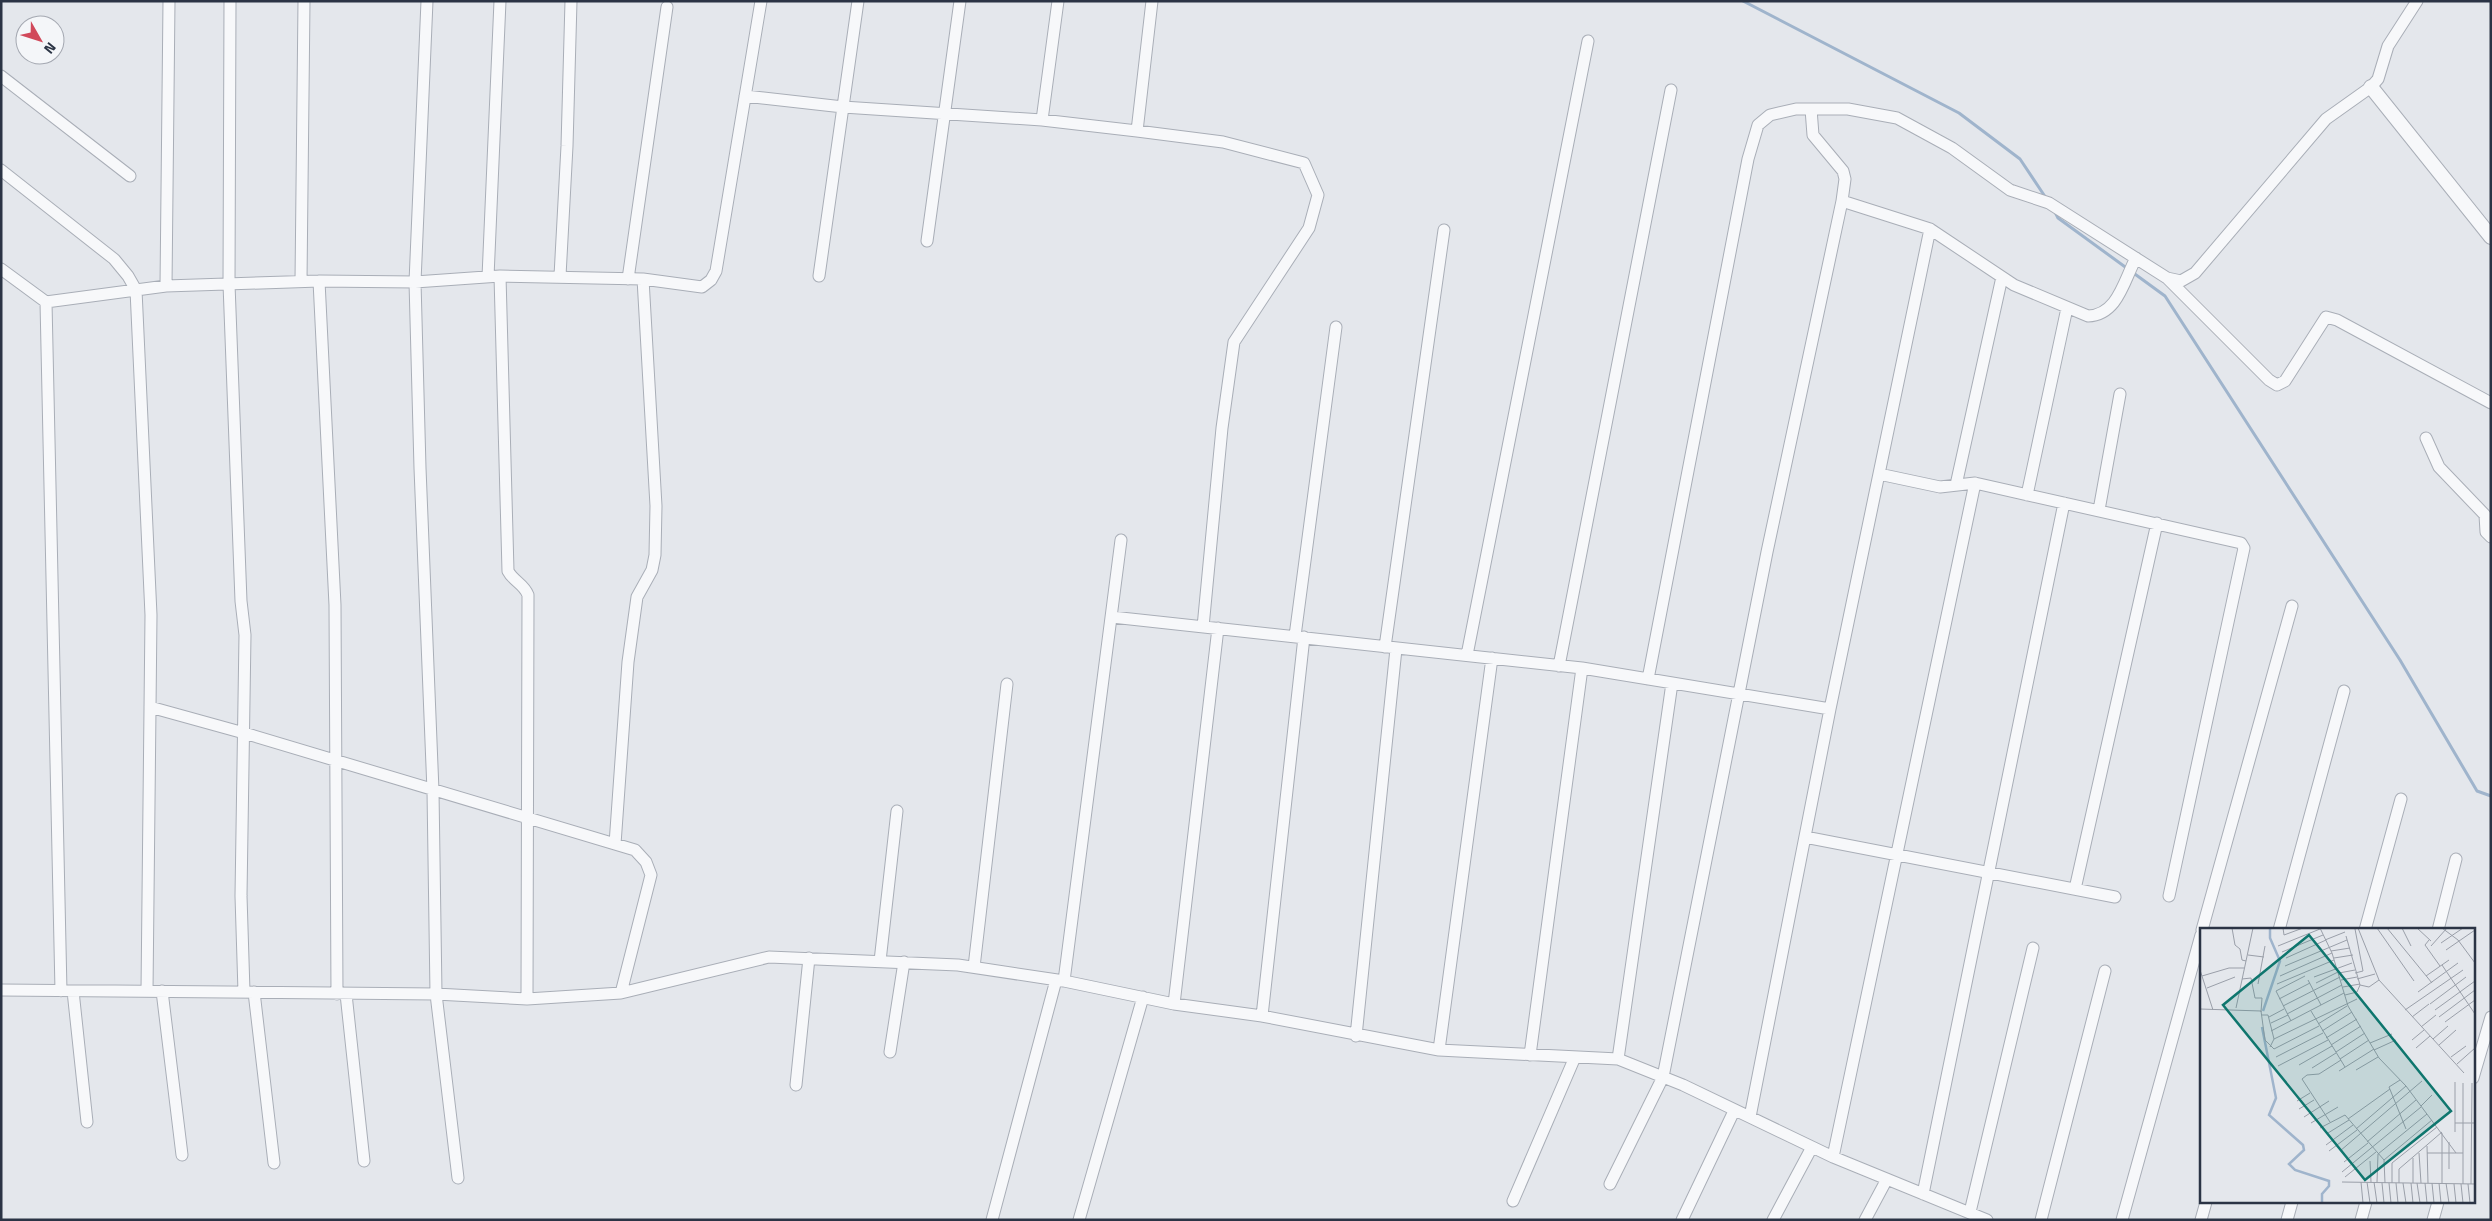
<svg xmlns="http://www.w3.org/2000/svg" width="2492" height="1221" font-family="'Titillium Web',sans-serif">
  <style>
    .lines { fill: none; stroke-linecap: round; stroke-linejoin: round }
    .stream { stroke: #9fb4cc; stroke-width: 3 }
    .minor-casing { stroke: #a9aeb7; stroke-width: 13 }
    .tertiary-casing { stroke: #a9aeb7; stroke-width: 16 }
    .minor { stroke: #f7f8fa; stroke-width: 11 }
    .tertiary { stroke: #f7f8fa; stroke-width: 14 }
    .inset-river { fill: none; stroke: #9fb4cc; stroke-width: 2.5 }
    .inset-road { fill: none; stroke: #9a9fa9; stroke-width: 1 }
    .view { fill: #0f766e; fill-opacity: 0.15; stroke: #0f766e; stroke-width: 2.5 }
    .inset-edge { fill: none; stroke: #2b3445; stroke-width: 2.5 }
  </style>
  <rect width="100%" height="100%" fill="#e4e7ec"/>
  <g class="lines">
    <path class="stream" d="M1743 1 1959 113 2020 159 2046 198
      M2055 212 2058 218 2165 296 2400 660 2477 791 2491 796"/>
    <defs>
      <path id="minor" d="M230 1 229 284 241 601 245 635 241 896 244 992
        M427 1 415 282 420 468 433 791 436 994 458 1178
        M1 76 130 176
        M745 96 843 107 1042 120 1137 131 1223 142 1304 163 1318 195 1309 228 1234 342 1222 428 1203 627
        M1042 120 1058 1
        M1137 131 1152 1
        M1 170 114 259 128 276 136 290 151 615 147 991
        M1842 201 1930 229 2014 285 2088 316C2118 315 2124 280 2136 258
        M927 241 960 1
        M1 269 46 302 166 286 319 281 415 282 500 276 643 279 702 287 711 280 716 271 761 1
        M500 276 508 571C513 581 524 584 528 595L527 999
        M560 276 567 146 571 1
        M819 276 858 1
        M488 277 500 1
        M2167 278 2269 380 2277 385 2285 381 2326 317 2337 320 2491 403
        M628 279 667 7
        M301 281 304 1
        M319 281 335 605 337 994
        M166 286 169 1
        M46 302 61 991
        M2426 438 2439 467 2485 515 2486 532 2491 537
        M1879 474 1940 487 1975 483 2241 543 2244 548 2169 896
        M1956 485 2002 277
        M2027 495 2067 308
        M2099 510 2120 394
        M1112 617 1582 668 1830 709
        M1295 636 1336 327
        M1385 647 1444 230
        M1467 655 1588 41
        M1559 666 1671 90
        M1648 679 1748 159 1758 125 1770 115 1796 109H1848L1897 118 1952 148 2010 190 2049 203 2167 278 2181 281 2195 273 2326 119 2371 87 2378 79 2388 46 2417 1
        M150 707 244 733 635 850 646 862 651 875 621 993
        M1805 837 2115 897
        M615 844 628 662 637 597 652 570 655 555 656 506 643 279
        M2075 889 2157 523
        M2202 930 2292 606
        M2279 930 2344 691
        M2365 930 2401 799
        M2438 930 2456 859
        M880 961 897 811
        M974 967 1007 684
        M1064 981 1121 540
        M1 990 436 994 527 999 621 993 769 957 958 965 1064 981 1174 1004 1262 1016 1439 1050 1618 1059 1683 1085 1833 1157 1987 1220
        M73 991 87 1122
        M162 991 182 1155
        M254 992 274 1163
        M346 994 364 1161
        M1174 1004 1218 628
        M1262 1016 1304 637
        M1356 1036 1396 649
        M1439 1050 1492 658
        M890 1052 904 962
        M1530 1055 1582 668
        M1618 1059 1672 683
        M2473 1078 2491 1017
        M796 1085 809 958
        M1750 1117 1830 709 1930 229
        M1833 1157 1975 483
        M1610 1184 1663 1077 1767 552 1842 201 1845 179 1843 171 1813 135 1811 109
        M1923 1194 2064 503
        M1513 1201 1575 1057
        M1970 1212 2033 948
        M992 1220 1056 980
        M1079 1220 1143 997
        M1682 1220 1734 1111
        M1773 1220 1812 1147
        M1865 1220 1887 1179
        M2041 1220 2105 971
        M2122 1220 2201 935
        M2201 1220 2206 1202
        M2287 1220 2292 1202
        M2361 1220 2366 1202
        M2433 1220 2438 1202"/>
      <path id="tertiary" d="M2371 87 2491 237"/>
    </defs>
    <use href="#minor" class="minor-casing"/>
    <use href="#tertiary" class="tertiary-casing"/>
    <use href="#minor" class="minor"/>
    <use href="#tertiary" class="tertiary"/>
  </g>
  <g transform="translate(2200 928)">
    <rect width="275" height="275" fill="#e4e7ec"/>
    <path class="inset-river" d="M63 83 80 33 70 10V0M62 99 76 170 69 187 103 217 104 222 89 236 95 242 129 253V258L122 266V275"/>
    <path class="inset-road" d="M32 0 35 17 40 21 42 32 46 33M83 0 84 7 103 0M120 0 132 25 148 78 179 130 206 158 256 225H263M158 0 179 52 264 145M177 0 214 53M187 0 232 55M202 0 211 18M217 0 231 13M242 0 258 12 275 35M155 1 163 43 155 45M146 8 160 57M125 12 145 4M229 12 225 17 240 38M241 15 263 0M78 18 120 1M231 18 247 0M246 22 275 2M131 23 150 20M82 24 123 7M48 27 64 29M86 30 126 12M134 30 153 27M242 37 275 86M85 38 147 12M0 42 13 82M139 45 155 42M2 48 29 40H44M80 48 132 25M226 48 249 32M114 49 152 35M42 51 51 50 55 70H62L61 84M157 51 175 46M108 52 121 77M141 52 157 49M116 55 138 44M58 56 65 18M77 56 134 32M143 59 160 56M7 60 35 49M218 64 258 35M145 67 157 64 160 57 169 59 179 52M79 71 110 55M230 76 266 49M83 78 140 49M36 80 53 0M0 81 61 83 65 112 74 121 119 98M205 82 263 42M235 82 275 53M111 83 145 139M87 86 142 57M62 87H68L74 111M69 89 84 81M212 89 229 76M239 89 275 62M91 93 76 63 105 48M245 94 275 72M71 95 88 87M118 96 147 78M221 99 236 87M71 103 144 65M122 103 152 84M126 110 157 91M233 111 248 98M212 112 224 102M170 115 192 106M131 117 161 98M239 117 256 102M70 119 74 111 157 71M216 120 230 108M174 122 196 112M136 124 165 105M76 129 123 105M251 129 266 118M140 131 169 112M257 136 275 120M99 137 132 118M78 138 128 112M112 140 136 125M156 142 178 129M139 143 174 121M200 152 189 159 206 201M255 154V204M263 155V256M97 173 110 165M221 178 232 167M99 181 114 172M104 189 129 173M148 191 190 161M130 194 102 151 107 147 119 146 141 132M111 195 138 179M255 195H275M120 200 145 187 184 232 185 255M156 201 206 158M128 205 149 192M167 214 216 172M126 217 153 197M227 218 228 255M129 223 157 202M140 223 222 153M219 225 221 255M227 225H256M213 230V255M184 232 232 192M170 233 171 254M144 234 168 215M249 241V214M142 244 221 179M145 249 176 224M142 254 275 256M161 254 163 275M167 254 170 275M174 254 177 275M177 254 178 226 227 186M182 255 184 275M189 255 191 275M192 255V235L237 199M196 255 198 275M199 255V241L242 204M203 255 206 275M211 255 213 275M217 255 220 275M225 255 227 275M232 255 234 275M239 255 241 275M242 255V205M246 255 249 275M254 256 256 275M261 256 263 275M268 256 270 275M271 256 272 155"/>
    <path class="view" d="M109 7 251 183 165 252 23 77Z"/>
    <rect width="275" height="275" class="inset-edge"/>
  </g>
  <rect width="2492" height="1221" fill="none" stroke="#2b3445" stroke-width="5"/>
  <g transform="translate(40 40) rotate(129)"><circle r="24" fill="#f4f6f9" stroke="#a4a8b1"/>
  <path d="M0-4L9 19L0 12L-9 19Z" fill="#d1495b"/>
  <text y="-8" font-size="14" font-weight="bold" text-anchor="middle" fill="#2b3445">N</text>
  </g>
</svg>
